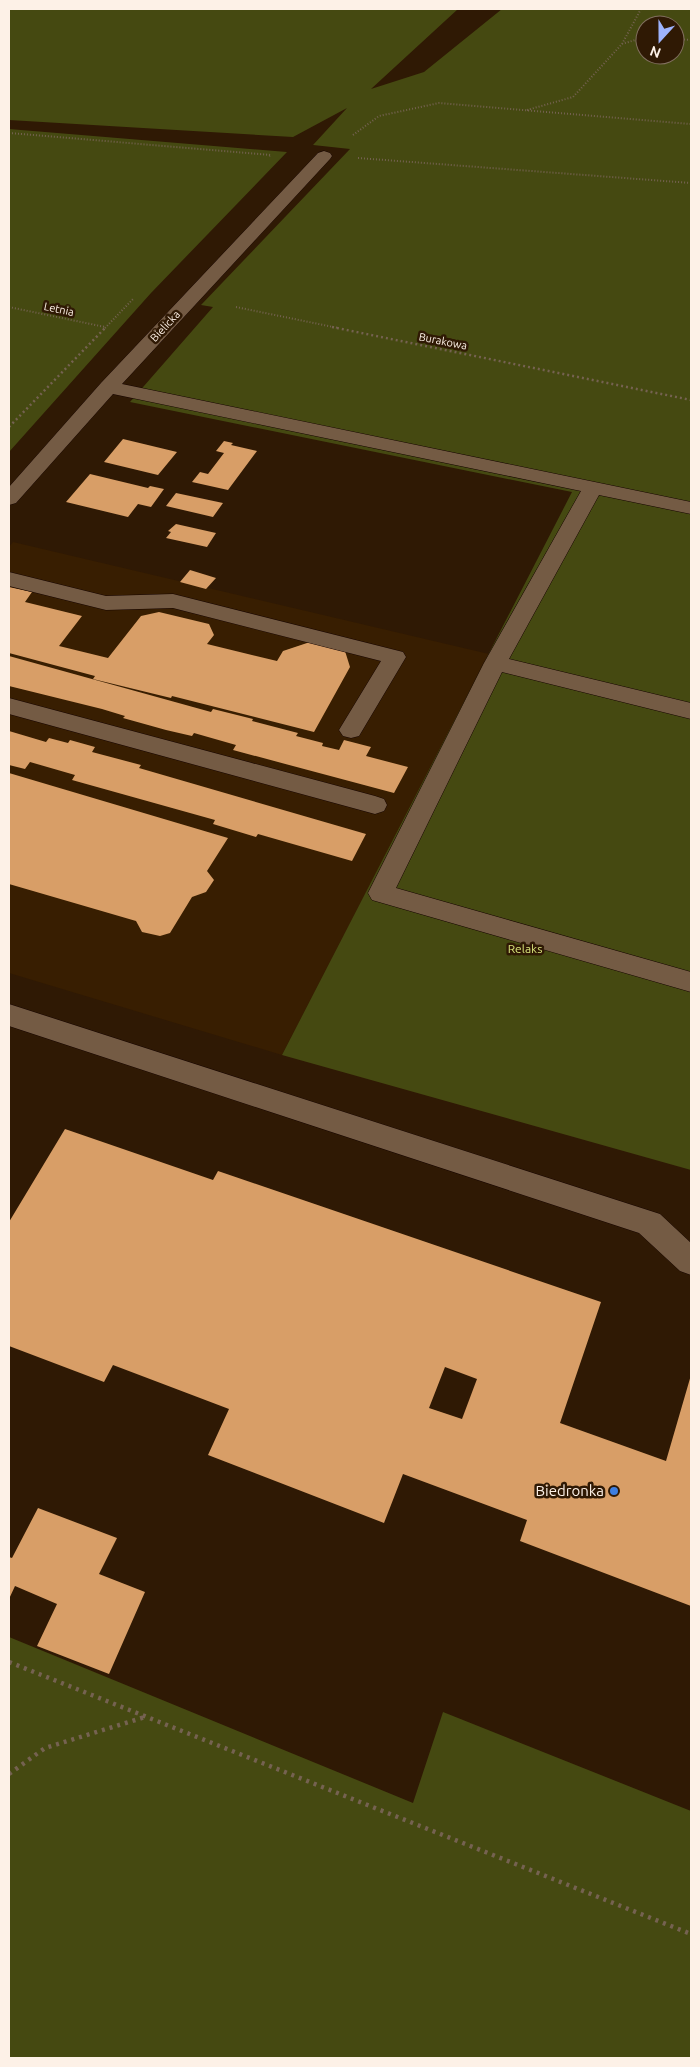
<svg xmlns="http://www.w3.org/2000/svg" width="700" height="2067" font-family="Ubuntu,sans-serif">
  <style>
    .built { fill: #381e01 }
    .green { fill: #454911; fill-rule: evenodd }
    .building { fill: #d89e67; fill-rule: evenodd }
    .lines { fill: none; stroke-linecap: round; stroke-linejoin: round }
    .minor-casing { stroke: #160400; stroke-width: 1 }
    .path-far2 { stroke: #756251; stroke-width: 2; stroke-dasharray: 1 2; stroke-linecap: butt }
    .path-far1 { stroke: #756251; stroke-width: 2.5; stroke-dasharray: 2 3; stroke-linecap: butt }
    .path { stroke: #756251; stroke-width: 4.5; stroke-dasharray: 3 5; stroke-linecap: butt }
    .minor { fill: #745b44; fill-rule: evenodd }
    .shop-dot { fill: #3f7fe0; stroke: #2f1904; stroke-width: 2 }
    .labels { text-anchor: middle; stroke-width: 5; stroke-linejoin: round; paint-order: stroke }
    .far-street-label { font-size: 11px; fill: #fdf1e7; stroke: #2f1904 }
    .park-label { font-size: 12px; fill: #d8e37b; stroke: #2f1904 }
    .near-poi-label { font-size: 15px; fill: #fdf1e7; stroke: #2f1904; text-anchor: end }
  </style>
  <rect width="100%" height="100%" fill="#2f1904"/>
  <path class="built" d="M13 542 489 654 282 1055 9 973V547Z"/>
  <path class="green" d="M9 9H458L371 89 424 72 502 9H691V1170L282 1055 572 492 130 402 213 307 201 305 350 149 313 145 347 108 293 137 9 120ZM645 25H675V55H645Z
    M9 129 287 152 151 293 9 452Z
    M9 1637 413 1803 443 1712 691 1811V2058H9Z"/>
  <path class="building" d="M123 439 177 452 158 475 104 462Z
    M224 441 233 443 231 445 257 451 228 490 192 482 200 472 208 474 224 453 216 451Z
    M90 474 148 488 150 486 164 489 151 507 138 504 128 517 66 502Z
    M176 493 223 503 213 517 166 506Z
    M176 524 216 533 207 547 166 538 171 532 168 531Z
    M190 570 216 578 206 589 180 582Z
    M9 587 32 592 25 602 82 616 59 646 108 658 141 616 159 612 209 624 214 635 207 644 277 661 283 651 310 642 345 651 350 667 314 732 172 696 171 698 93 679 95 676 9 653Z
    M9 656 211 712 213 709 253 719 252 721 298 733 296 736 323 743 322 746 339 750 344 740 371 747 366 756 408 767 394 793 233 750 236 745 194 733 192 736 166 730 123 718 125 716 102 709 9 686Z
    M9 731 46 742 49 738 68 743 70 740 95 747 92 752 141 765 139 768 366 834 352 861 258 834 256 837 213 824 215 820 72 780 75 775 30 762 25 769 9 765Z
    M9 773 228 838 207 871 214 880 206 892 192 897 170 933 160 936 142 932 136 921 9 884Z
    M65 1129 213 1180 218 1171 601 1302 560 1423 666 1461 691 1375V1606L520 1541 527 1520 403 1474 384 1523 208 1455 229 1409 113 1365 104 1382 9 1346V1222ZM445 1367 477 1379 462 1419 429 1408Z
    M38 1508 117 1538 99 1574 145 1592 109 1674 37 1646 57 1604 15 1586 9 1599V1557L12 1558Z"/>
  <g class="lines">
    <defs>
      <path id="minor" d="M324 151 330 153 332 156 330 159 122 384 691 502V514L599 495 509 659 691 703V719L502 672 396 888 691 972V992L372 900 368 893 484 663 581 491 113 394 16 503 9 505V487L101 383 318 153Z
        M9 572 106 596 173 594 403 652 406 657 359 736 351 738 343 736 339 730 381 661 173 608 106 610 9 586Z
        M9 698 375 796 384 799 387 805 384 811 375 814 9 714Z
        M9 1004 660 1214 691 1243V1275L680 1271 639 1233 9 1026Z"/>
    </defs>
    <use href="#minor" class="minor-casing"/>
    <path class="path-far2" d="M675 39 691 40
      M622 44 641 9
      M527 110 573 97 622 44 645 37
      M9 133 271 155 269 156
      M353 135 379 116 439 103 691 124
      M358 158 691 183
      M9 307 105 327
      M236 307 338 328
      M105 328 134 298"/>
    <path class="path-far1" d="M332 327 691 400
      M9 427 106 327"/>
    <path class="path" d="M9 1662 691 1934
      M9 1774 45 1748 145 1717"/>
    <use href="#minor" class="minor"/>
  </g>
  <circle class="shop-dot" cx="614" cy="1491" r="5"/>
  <g class="labels">
    <g class="far-street-label">
      <text transform="translate(59 309) rotate(12)" y="4">Letnia</text>
      <text transform="translate(165 326) rotate(-47)" y="4">Bielicka</text>
      <text transform="translate(443 341) rotate(11)" y="4">Burakowa</text>
    </g>
    <g class="park-label">
      <text x="525" y="953">Relaks</text>
    </g>
    <g class="near-poi-label">
      <text x="604" y="1496">Biedronka</text>
    </g>
  </g>
  <rect width="700" height="2067" fill="none" stroke="#fdf1e7" stroke-width="20"/>
  <g transform="translate(660 40) rotate(201)"><circle r="24" fill="#2f1904" stroke="#816f5f"/>
  <path d="M0-4L9 19L0 12L-9 19Z" fill="#9eb3fd"/>
  <text y="-8" font-size="14" font-weight="bold" text-anchor="middle" fill="#fdf1e7">N</text>
  </g>
</svg>
